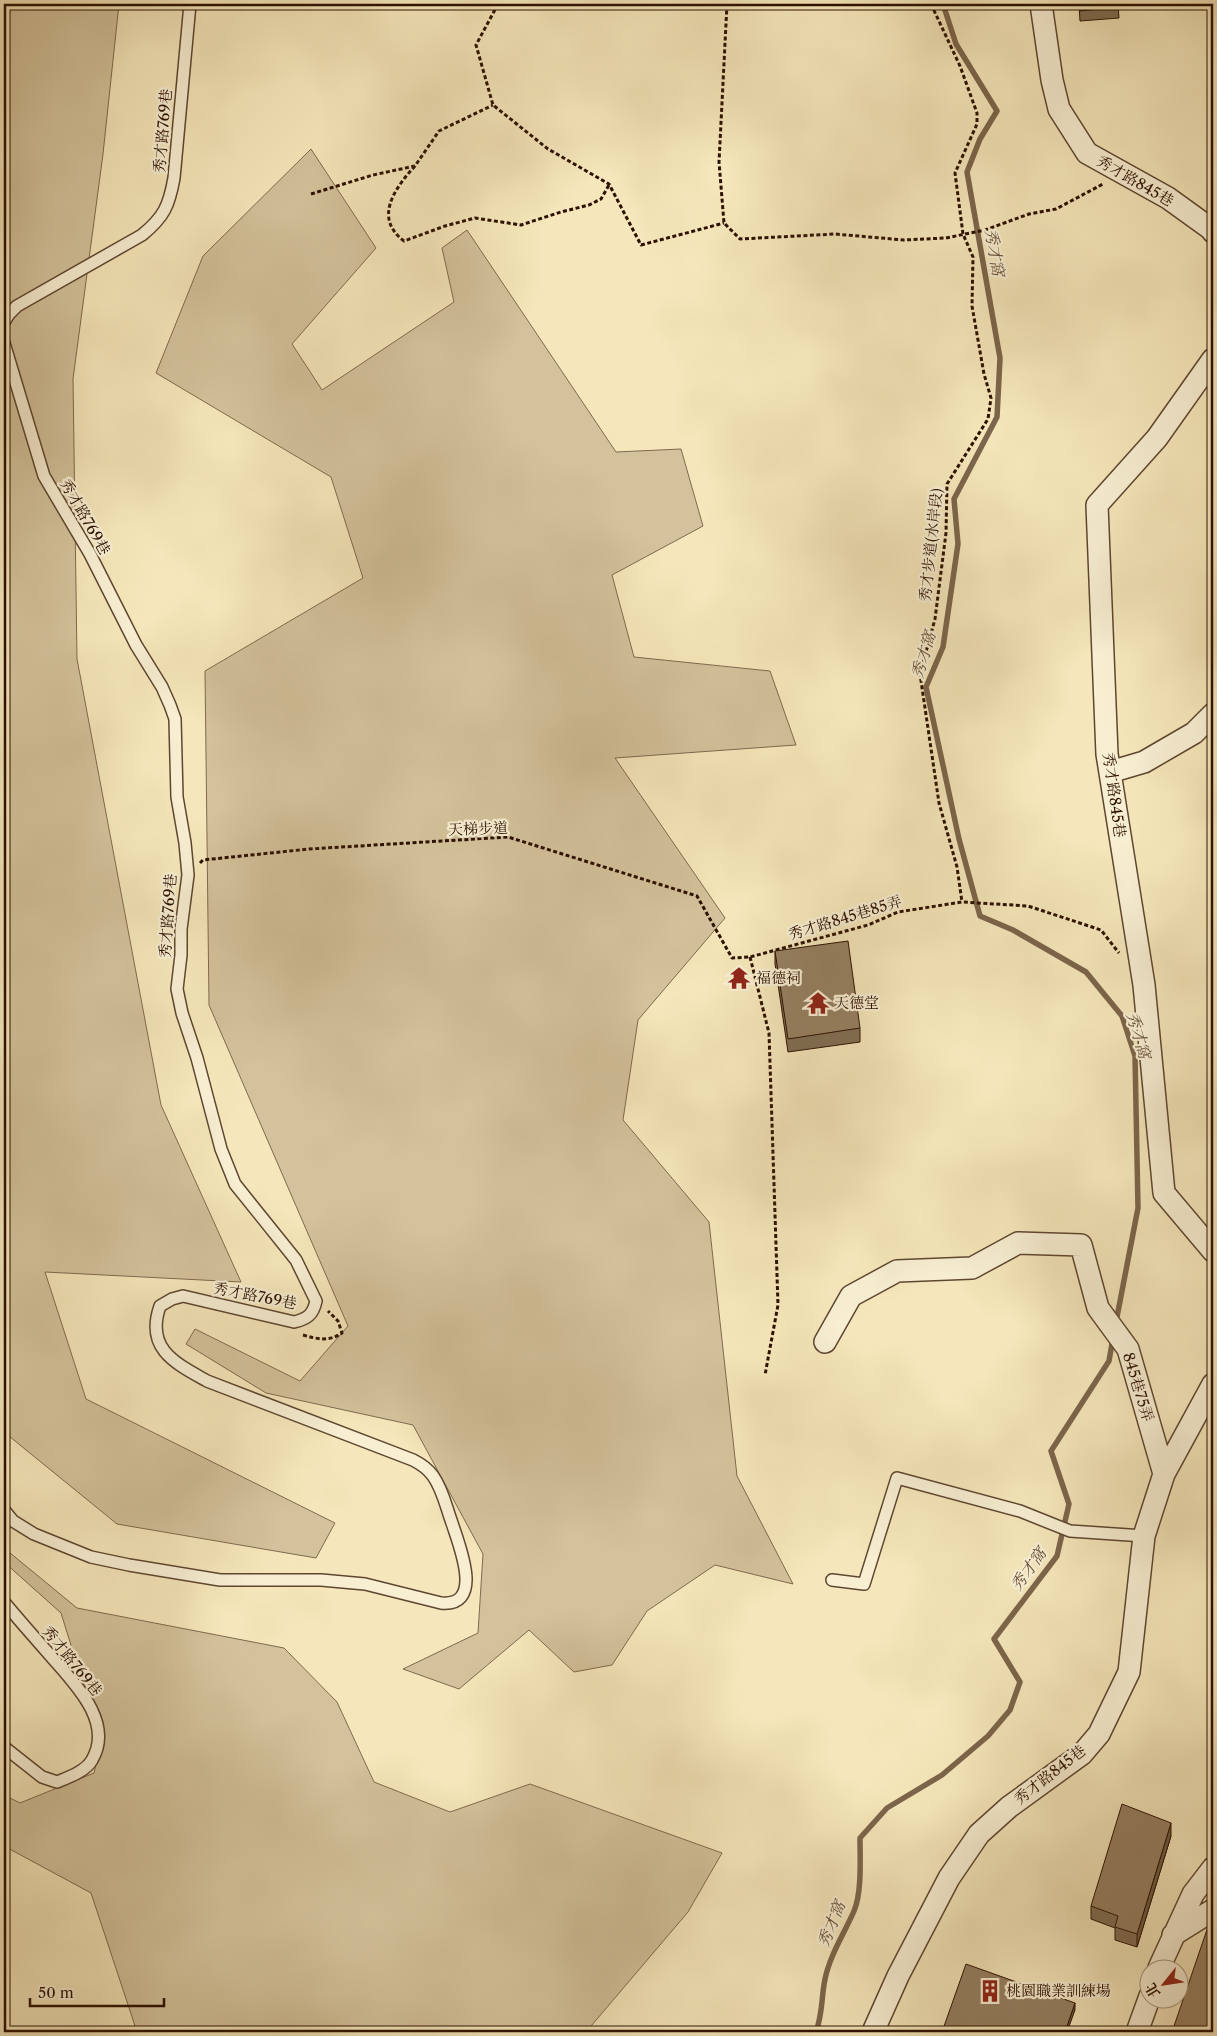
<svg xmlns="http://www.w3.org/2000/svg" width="1217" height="2036" font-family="'Libre Caslon Text','Noto Serif TC',serif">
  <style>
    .green { fill: #d3c29b; stroke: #80694e }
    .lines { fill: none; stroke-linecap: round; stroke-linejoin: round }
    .stream { stroke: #7c654b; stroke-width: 5.5 }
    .lane-casing { stroke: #5e4630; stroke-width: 14 }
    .street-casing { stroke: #5e4630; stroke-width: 24 }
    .path { stroke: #2c1001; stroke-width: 3; stroke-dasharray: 4 2.5; stroke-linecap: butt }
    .lane { stroke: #f8efd3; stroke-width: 11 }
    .street { stroke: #f8efd3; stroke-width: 21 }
    .wall { fill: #806e54; stroke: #2c1001 }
    .shaded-wall { fill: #685a45; stroke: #2c1001 }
    .building { fill: #958062; stroke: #2c1001 }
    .labels { text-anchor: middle; stroke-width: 4.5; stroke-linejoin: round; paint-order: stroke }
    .street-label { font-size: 15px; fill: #2c1001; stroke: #f8efd3 }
    .poi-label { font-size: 15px; fill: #2c1001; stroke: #f8efd3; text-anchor: start }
    .water-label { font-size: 16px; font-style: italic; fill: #685038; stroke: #f8efd3 }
  </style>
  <rect width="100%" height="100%" fill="#f5e7bb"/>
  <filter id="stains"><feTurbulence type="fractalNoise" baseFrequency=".004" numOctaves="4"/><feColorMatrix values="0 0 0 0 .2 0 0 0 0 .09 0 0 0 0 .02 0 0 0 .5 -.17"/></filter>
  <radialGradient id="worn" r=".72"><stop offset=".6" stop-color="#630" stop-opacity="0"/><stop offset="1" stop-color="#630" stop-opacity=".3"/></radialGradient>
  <path class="green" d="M4 4H119L103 154 73 379 77 659 161 1105 241 1282 45 1272 86 1399 335 1523 316 1558 117 1524 4 1432Z
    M311 149 376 248 292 344 322 390 454 302 442 248 467 230 616 452 681 449 703 526 612 575 634 657 770 671 796 745 615 758 725 918 638 1020 623 1120 709 1222 737 1476 793 1584 715 1565 647 1611 612 1665 574 1672 529 1630 459 1689 403 1669 478 1633 483 1554 413 1425 266 1393 186 1344 195 1329 300 1381 348 1326 209 1005 205 671 363 578 331 477 156 373 203 256Z
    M4 1548 77 1608 284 1648 337 1702 374 1782 450 1812 530 1784 722 1853 688 1912 586 2032H137L91 1893 4 1846V1795L20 1803 94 1773 101 1742 61 1613 4 1562Z"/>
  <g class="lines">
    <path class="stream" d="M943 4 956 44 997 111 980 139 967 172 1000 358 997 417 954 499 958 544 951 592 943 647 926 687 959 839 980 916 1013 930 1086 972 1122 1016 1135 1056 1138 1208 1116 1322
      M816 2032C823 2012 821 1999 825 1979 830 1955 844 1934 854 1911 862 1893 860 1858 860 1838L887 1808 942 1775 988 1736 1010 1710 1020 1682 994 1639 1057 1556 1069 1504 1051 1451 1109 1361 1113 1338"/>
    <defs>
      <path id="lane" d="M4 322 9 314 17 306 142 235C164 217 169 206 174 178L190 4
        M4 343 44 476 90 554 136 645 162 687 170 705 175 719 177 797 185 843 188 875 181 929V955L177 989 182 1013 197 1058 221 1149 235 1184 296 1260 316 1301C313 1315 307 1319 294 1322L183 1296 172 1299 160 1306C145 1349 175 1363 207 1381L413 1460C421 1464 428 1469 433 1476 443 1490 446 1507 452 1523 459 1545 485 1607 441 1603L365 1584 321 1580H220L129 1565 91 1557 34 1534 13 1521 4 1510
        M832 1580 864 1584 897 1478 1020 1511 1070 1531 1144 1536
        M4 1602C19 1620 34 1637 49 1654 72 1681 115 1721 92 1760 86 1771 69 1777 57 1782L42 1777 4 1747"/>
      <path id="street" d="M1041 4 1052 80 1059 109 1087 153 1168 198 1211 229 1213 232
        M1213 359 1157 438 1097 505 1107 754 1144 985 1164 1193 1213 1251
        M1110 772 1144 762 1194 733 1213 714
        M825 1342 851 1296 897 1271 972 1268 1018 1243 1081 1245 1098 1308 1128 1349 1164 1474
        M1173 1935 1213 1910
        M1159 1968 1193 1894 1213 1868
        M873 2032 898 1976 949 1878 979 1834 1009 1807 1082 1754 1099 1734 1129 1672 1144 1536 1164 1474 1213 1384
        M1137 2032 1150 1996"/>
    </defs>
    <use href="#lane" class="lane-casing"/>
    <use href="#street" class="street-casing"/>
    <path class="path" d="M498 4 476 45 493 105 548 149 609 184 641 245 724 223
      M727 4 719 162 724 223 740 239 835 234 904 240 946 238 985 230 1029 214 1056 209 1103 184
      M931 4 960 66 977 113V124L955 173 963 234 973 257 972 306 984 374 991 398 988 419 947 484 946 533 935 619 920 674 939 803 957 867 962 902
      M415 166C395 188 373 218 404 241L445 226 475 218 521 225 561 212 589 205 601 199 609 185
      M311 194 373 175 415 166 439 131 493 105
      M200 863 203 860 309 849 508 837 697 896 732 958 750 957 868 925 898 912 962 902 1028 906 1101 930 1119 953
      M750 957 769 1033 778 1305 765 1375
      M303 1335C317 1339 329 1342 342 1333L338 1321 328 1311"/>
    <use href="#lane" class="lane"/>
    <use href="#street" class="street"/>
  </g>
  <path class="wall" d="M1072 4H1118L1119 18 1080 21 1079 5 1073 6Z
    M775 951 860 1028V1042L788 1052 775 964Z
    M1171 1836 1137 1947 1115 1940V1928L1091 1919V1906Z"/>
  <path class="shaded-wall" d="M1171 1823V1836L1137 1947V1934Z
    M1075 2003V2010L1067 2032H1065Z"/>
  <path class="building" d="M1079 4H1118L1119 7 1080 11Z
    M848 941 860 1028 788 1039 775 951Z
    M1122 1804 1171 1823 1137 1934 1115 1927 1118 1916 1091 1906Z
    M1212 1915 1213 1916V2032H1172Z
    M966 1964 1075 2003 1065 2032H942Z"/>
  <defs>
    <symbol id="temple-bare" viewBox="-9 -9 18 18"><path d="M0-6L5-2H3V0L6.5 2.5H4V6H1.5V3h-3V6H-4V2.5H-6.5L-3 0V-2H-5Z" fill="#8f2418" stroke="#f8efd3" stroke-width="2.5" paint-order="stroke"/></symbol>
    <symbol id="building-bare" viewBox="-9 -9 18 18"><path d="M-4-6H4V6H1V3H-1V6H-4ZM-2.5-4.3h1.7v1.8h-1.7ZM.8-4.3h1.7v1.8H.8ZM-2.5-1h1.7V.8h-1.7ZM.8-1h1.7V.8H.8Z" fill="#8f2418" stroke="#f8efd3" stroke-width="2.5" paint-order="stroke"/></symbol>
  </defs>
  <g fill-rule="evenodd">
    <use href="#temple-bare" x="723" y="962" width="32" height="32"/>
    <use href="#temple-bare" x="802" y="987" width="32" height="32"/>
    <use href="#building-bare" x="974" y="1975" width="32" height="32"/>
  </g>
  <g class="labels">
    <g class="street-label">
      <text transform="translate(163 131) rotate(-85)" y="5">秀才路769巷</text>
      <text transform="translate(1135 181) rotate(30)" y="5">秀才路845巷</text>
      <text transform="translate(85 517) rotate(60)" y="5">秀才路769巷</text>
      <text transform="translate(931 545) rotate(-84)" y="5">秀才步道(水岸段)</text>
      <text transform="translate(1114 795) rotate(82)" y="5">秀才路845巷</text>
      <text transform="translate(478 829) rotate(-2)" y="5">天梯步道</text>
      <text transform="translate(168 916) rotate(-86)" y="5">秀才路769巷</text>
      <text transform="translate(845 918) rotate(-17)" y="5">秀才路845巷85弄</text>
      <text transform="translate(255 1296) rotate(11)" y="5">秀才路769巷</text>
      <text transform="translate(1138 1387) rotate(73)" y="5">845巷75弄</text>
      <text transform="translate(72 1661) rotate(51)" y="5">秀才路769巷</text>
      <text transform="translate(1050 1775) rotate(-38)" y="5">秀才路845巷</text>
    </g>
    <g class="poi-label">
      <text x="756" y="983">福德祠</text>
      <text x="834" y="1008">天德堂</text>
      <text x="1006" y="1996">桃園職業訓練場</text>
    </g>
    <g class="water-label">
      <text transform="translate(995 252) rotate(80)" y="6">秀才窩</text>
      <text transform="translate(923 655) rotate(-73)" y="6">秀才窩</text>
      <text transform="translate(1139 1035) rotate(73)" y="6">秀才窩</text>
      <text transform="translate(1028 1569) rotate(-54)" y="6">秀才窩</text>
      <text transform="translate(831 1924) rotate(-68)" y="6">秀才窩</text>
    </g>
  </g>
  <rect width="1217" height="2036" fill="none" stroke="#f5e7bb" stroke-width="20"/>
  <rect x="5" y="5" width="1207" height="2026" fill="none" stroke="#2c1001" stroke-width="2.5"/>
  <rect x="10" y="10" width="1197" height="2016" fill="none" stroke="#2c1001"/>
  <g transform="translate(1164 1984) rotate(240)"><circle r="24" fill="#f8efd3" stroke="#a6967f"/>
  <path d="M0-4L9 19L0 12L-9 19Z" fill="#8f2418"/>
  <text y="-8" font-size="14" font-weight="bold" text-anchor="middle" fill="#2c1001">北</text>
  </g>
  <path d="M30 1998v8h134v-8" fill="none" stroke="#2c1001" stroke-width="2.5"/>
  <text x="38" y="1998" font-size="15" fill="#2c1001" stroke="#f8efd3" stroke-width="4" paint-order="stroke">50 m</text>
  <rect width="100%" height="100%" filter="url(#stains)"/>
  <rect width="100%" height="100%" fill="url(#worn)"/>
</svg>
